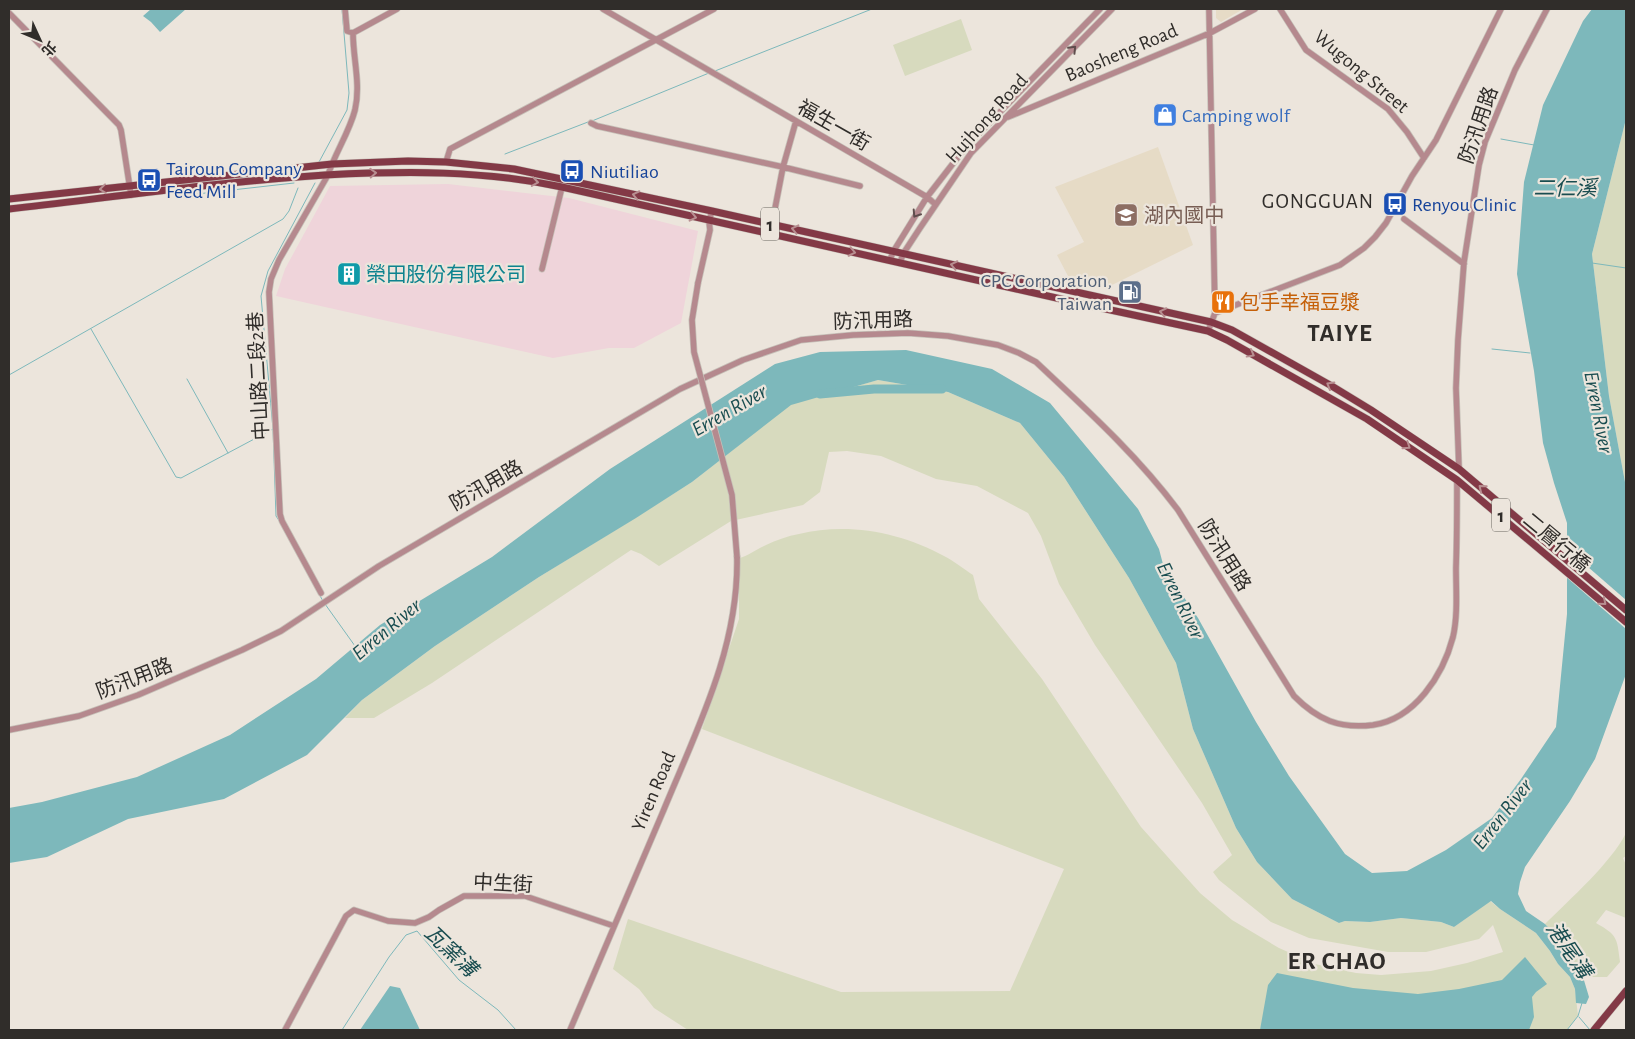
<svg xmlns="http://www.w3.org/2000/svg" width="1635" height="1039" font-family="'Alegreya Sans','Noto Sans TC',sans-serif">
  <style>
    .industrial { fill: #efd4da }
    .education { fill: #e6dbc6 }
    .green { fill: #d7dabe }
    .water { fill: #7db8bb }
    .pier { fill: #ece5dc }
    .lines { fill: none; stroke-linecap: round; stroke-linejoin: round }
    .stream { stroke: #7db8bb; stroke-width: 1 }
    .river { stroke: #7db8bb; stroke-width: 9 }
    .minor-casing { stroke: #c6c0b8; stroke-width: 7 }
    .major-casing { stroke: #c6c0b8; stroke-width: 8 }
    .minor { stroke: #b5898e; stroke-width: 5.5 }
    .major { stroke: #833946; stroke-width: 7 }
    .minor-bridge-casing { stroke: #c6c0b8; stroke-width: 7; stroke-linecap: butt }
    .minor-bridge { stroke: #b5898e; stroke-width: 5.5 }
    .oneway { stroke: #5f4d4d }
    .oneway2 { stroke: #b88f91 }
    .labels { text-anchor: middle; stroke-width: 4.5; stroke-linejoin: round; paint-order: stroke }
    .shield { fill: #ece5dc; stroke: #68645f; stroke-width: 1 }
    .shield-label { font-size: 19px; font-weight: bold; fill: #302d2a }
    .street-label { font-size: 20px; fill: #302d2a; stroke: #ece5dc }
    .shop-label { font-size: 20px; fill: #366cbe; stroke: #ece5dc; text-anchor: start }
    .transit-label { font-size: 20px; fill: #164399; stroke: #ece5dc; text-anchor: start }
    .education-label { font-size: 20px; fill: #785e54; stroke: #ece5dc; text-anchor: start }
    .culture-label { font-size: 20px; fill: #0d838f; stroke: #ece5dc; text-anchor: start }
    .service-label { font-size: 20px; fill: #4e5e75; stroke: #ece5dc; text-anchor: end }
    .food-label { font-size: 20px; fill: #c56008; stroke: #ece5dc; text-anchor: start }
    .water-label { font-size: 21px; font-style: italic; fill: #194d50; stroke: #ece5dc }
    .neighbourhood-label { font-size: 21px; letter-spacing: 1px; fill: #302d2a; stroke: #ece5dc }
    .district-label { font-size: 25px; font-weight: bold; letter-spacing: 1px; fill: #302d2a; stroke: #ece5dc }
  </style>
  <rect width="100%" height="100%" fill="#ece5dc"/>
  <path class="industrial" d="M448 184 569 198 698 231 681 323 634 348H609L553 358 276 296 285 269 330 186Z"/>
  <path class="education" d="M1216 9H1243L1221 22 1216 18Z
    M1158 147 1193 245 1112 285 1068 276 1057 255 1084 242 1055 187Z"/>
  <path class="green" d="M961 19 972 50 905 76 893 45Z
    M1626 119V483L1625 482 1609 396 1592 254Z
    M878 380 948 392 1020 423 1064 477 1129 578 1176 663 1193 729 1236 828 1257 862 1292 899 1339 923 1345 921 1370 922 1401 918 1441 922 1454 927 1490 901 1500 909 1536 933 1550 951 1558 964 1570 977 1575 989 1578 1016 1567 1030H688L654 1008 639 989 613 969 628 919 841 992 1010 991 1064 869 702 729 739 619V558C748 556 757 549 766 545 776 540 788 536 799 534 847 522 901 532 944 556 954 561 964 569 973 575L979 599 1042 679 1141 827 1200 893 1232 920 1279 948 1315 964 1356 973 1381 975 1431 971 1467 963 1503 952 1493 925 1479 939 1426 952H1388L1309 938 1271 922 1219 880 1213 872 1232 855 1202 803 1095 645 1059 584 1041 536 1028 513 977 486 936 479 881 456 847 451 829 452 820 492 803 505 731 521 659 566 641 554 631 550 432 683 374 718H345L362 700 435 646 539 577 635 518 692 482 791 404Z
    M1626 833V856L1623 858 1626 865V918L1606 910 1596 923C1617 935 1617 937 1620 962L1607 977H1583L1555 934 1545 924C1570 899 1611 863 1626 833Z"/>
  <path class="water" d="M151 9H186L160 32 151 22 143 16Z
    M1592 9H1626V119L1592 254 1609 396 1625 482 1626 515V674L1595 759 1570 801 1525 867 1520 882 1518 894 1526 911 1545 924 1555 934 1583 977 1589 997 1586 1004 1576 1003 1575 989 1570 977 1558 964 1550 951 1536 933 1500 909 1491 901 1454 927 1441 922 1401 918 1370 922 1345 921 1339 923 1292 899 1257 862 1236 828 1193 729 1176 663 1129 578 1064 477 1020 423 948 392 878 380 791 405 692 482 636 518 539 577 435 646 362 700 307 755 224 799 128 819 47 857 9 863V808L42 802 137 777 230 735 316 679 380 625 492 557 610 469 775 364 820 352 906 350 992 369 1050 403 1138 509 1159 549 1164 568 1198 618 1256 722 1289 776 1345 854 1372 873 1407 871 1446 850 1492 818 1521 779 1556 727 1567 614V523L1554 483 1543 443 1534 371 1517 274 1524 182 1543 105 1583 21Z
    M1525 957 1547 984 1536 992 1532 997 1534 1017 1529 1030H1260L1268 985 1277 973 1353 988 1418 994 1459 989 1502 980Z
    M390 986 400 988 420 1030H360Z"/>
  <path class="pier" d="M1565 547 1626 600V629L1565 576Z"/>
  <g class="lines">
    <path class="stream" d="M715 71 872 9
      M592 121 709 73
      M1501 139 1534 145
      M505 154 588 122
      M319 162 347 110 349 93 342 9
      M188 195 294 183
      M1592 263 1626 268
      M91 329 176 477 181 478 273 429
      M1492 349 1530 353
      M9 375 283 219 289 211 298 188
      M187 379 228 453
      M280 522 276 516 273 429 261 296 268 271 315 183
      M319 594 323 601
      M325 604 355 646
      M1579 1017 1590 1030
      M342 1030 389 957 406 935 417 931 459 980 498 1010 516 1030
      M1567 1030 1578 1016 1582 1003"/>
    <path class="river" d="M820 394 874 389H942"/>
    <defs>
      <path id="minor" d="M345 9 347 31 353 33
        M603 9 927 197 935 204
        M1209 9 1215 313
        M1280 9 1306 50 1388 109 1407 132 1424 158
        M9 13 119 125 121 130 131 195
        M1008 117 1210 33 1255 9
        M591 123 597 126 783 167 860 186
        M446 162 450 149 714 9
        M1404 219 1464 264
        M772 224 783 167 796 121
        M890 260 893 252 927 197 965 148 1100 9
        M900 263 903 254 920 228 971 153 1112 9
        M542 269 562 187
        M698 283 710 230 709 221 712 211
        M1208 331 1215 313 1340 265 1364 248 1375 237 1386 223 1412 176 1436 140 1501 9
        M1459 469 1456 388 1458 340 1464 262 1479 165 1485 142 1515 70 1547 9
        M321 593 282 521 280 514 269 292 271 279 279 260 328 175C335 153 349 133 355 110 361 84 353 59 353 33L397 9
        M9 730 79 716 138 695 242 650 281 631 379 566 680 389 743 360 801 340 853 335 908 333 948 336 998 345 1019 353 1036 362C1086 409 1136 454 1178 510L1294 696C1318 720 1339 729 1373 725 1415 719 1443 675 1453 637 1458 615 1456 591 1456 568 1457 539 1457 510 1457 480
        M285 1030 346 916 354 910 388 921 415 923 429 917 439 910 464 896H525L614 926
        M570 1030C600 958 631 886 662 814 696 731 739 649 737 557"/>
      <path id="major" d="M9 199 332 164 408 161 446 162 514 169 712 211 1211 322 1232 330 1330 385 1371 410 1459 469 1626 610
        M9 209C114 197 219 182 325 175 405 171 482 170 562 187L1092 306 1208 331 1227 340 1367 419 1457 480 1626 622
        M1594 1030 1626 991"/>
    </defs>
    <use href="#minor" class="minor-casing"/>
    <use href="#major" class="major-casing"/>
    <use href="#minor" class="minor"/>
    <use href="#major" class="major"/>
    <defs>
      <path id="minor-bridge" d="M698 283 692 320 694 352 732 495 737 557"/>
    </defs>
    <use href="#minor-bridge" class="minor-bridge-casing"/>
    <use href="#minor-bridge" class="minor-bridge"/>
  </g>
  <defs><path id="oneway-chevron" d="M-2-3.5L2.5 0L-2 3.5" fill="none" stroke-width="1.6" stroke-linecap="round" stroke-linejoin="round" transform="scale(1.25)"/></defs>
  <g class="oneway">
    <use href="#oneway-chevron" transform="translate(1073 49) rotate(-46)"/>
    <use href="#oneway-chevron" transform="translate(916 214) rotate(123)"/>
  </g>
  <g class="oneway2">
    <use href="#oneway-chevron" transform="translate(373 173) rotate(-3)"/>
    <use href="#oneway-chevron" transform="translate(535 182) rotate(9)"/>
    <use href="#oneway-chevron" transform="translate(103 189) rotate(174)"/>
    <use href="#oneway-chevron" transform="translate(636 195) rotate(-168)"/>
    <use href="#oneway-chevron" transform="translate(693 217) rotate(13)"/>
    <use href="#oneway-chevron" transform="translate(795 229) rotate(-167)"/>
    <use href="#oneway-chevron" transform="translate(852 252) rotate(12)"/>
    <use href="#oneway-chevron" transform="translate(954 265) rotate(-168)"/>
    <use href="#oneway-chevron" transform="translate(1163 312) rotate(-168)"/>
    <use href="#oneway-chevron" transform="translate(1251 354) rotate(29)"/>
    <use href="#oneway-chevron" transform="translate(1330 385) rotate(-150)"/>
    <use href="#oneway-chevron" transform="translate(1407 446) rotate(34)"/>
    <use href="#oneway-chevron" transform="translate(1482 488) rotate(-141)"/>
    <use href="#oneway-chevron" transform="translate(1603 602) rotate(40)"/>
  </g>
  <defs>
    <symbol id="shop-square" viewBox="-11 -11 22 22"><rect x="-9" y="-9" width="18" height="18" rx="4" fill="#3f7fe0" stroke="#ece5dc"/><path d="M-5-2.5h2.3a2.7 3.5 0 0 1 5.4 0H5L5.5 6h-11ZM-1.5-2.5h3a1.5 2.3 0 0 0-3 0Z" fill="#fff"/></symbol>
    <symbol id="bus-square" viewBox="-11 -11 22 22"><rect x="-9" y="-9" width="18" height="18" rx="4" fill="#1a4fb4" stroke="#ece5dc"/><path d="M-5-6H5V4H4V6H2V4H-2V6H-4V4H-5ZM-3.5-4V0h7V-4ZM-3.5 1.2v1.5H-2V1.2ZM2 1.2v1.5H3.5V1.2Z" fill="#fff"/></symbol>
    <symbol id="school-square" viewBox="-11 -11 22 22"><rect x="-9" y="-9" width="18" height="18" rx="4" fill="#8d6e63" stroke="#ece5dc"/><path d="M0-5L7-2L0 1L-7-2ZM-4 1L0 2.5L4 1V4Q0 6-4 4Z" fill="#fff"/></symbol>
    <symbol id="building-square" viewBox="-11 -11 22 22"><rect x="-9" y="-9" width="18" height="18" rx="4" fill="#0f9aa8" stroke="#ece5dc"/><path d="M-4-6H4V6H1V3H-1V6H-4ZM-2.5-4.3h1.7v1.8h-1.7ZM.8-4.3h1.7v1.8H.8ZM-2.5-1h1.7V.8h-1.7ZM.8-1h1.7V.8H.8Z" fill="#fff"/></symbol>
    <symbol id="fuel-square" viewBox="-11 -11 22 22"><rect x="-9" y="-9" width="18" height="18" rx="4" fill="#5c6f8a" stroke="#ece5dc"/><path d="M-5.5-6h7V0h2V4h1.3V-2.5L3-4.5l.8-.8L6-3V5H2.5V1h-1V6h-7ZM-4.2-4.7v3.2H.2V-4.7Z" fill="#fff"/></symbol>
    <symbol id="restaurant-square" viewBox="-11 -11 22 22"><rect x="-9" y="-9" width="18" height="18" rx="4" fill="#e8710a" stroke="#ece5dc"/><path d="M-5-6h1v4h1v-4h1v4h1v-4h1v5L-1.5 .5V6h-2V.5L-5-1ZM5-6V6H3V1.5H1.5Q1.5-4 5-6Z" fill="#fff"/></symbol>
  </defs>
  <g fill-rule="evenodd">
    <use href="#shop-square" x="1151" y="101" width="28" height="28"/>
    <use href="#bus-square" x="558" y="157" width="28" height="28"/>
    <use href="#bus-square" x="135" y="166" width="28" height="28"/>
    <use href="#bus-square" x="1381" y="190" width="28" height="28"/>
    <use href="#school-square" x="1112" y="201" width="28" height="28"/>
    <use href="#building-square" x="335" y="260" width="28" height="28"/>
    <use href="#fuel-square" x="1116" y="278" width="28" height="28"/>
    <use href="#restaurant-square" x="1209" y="288" width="28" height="28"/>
  </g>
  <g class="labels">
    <g class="shield">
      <rect x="761" y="207.5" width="18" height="33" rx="4"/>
      <rect x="1492" y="498.5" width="18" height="33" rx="4"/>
    </g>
    <g class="shield-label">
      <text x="770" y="231">1</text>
      <text x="1501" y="522">1</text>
    </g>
    <g class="street-label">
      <text transform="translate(1121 52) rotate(-23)" y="7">Baosheng Road</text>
      <text transform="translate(1362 71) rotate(40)" y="7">Wugong Street</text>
      <text transform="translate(986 118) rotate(-48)" y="7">Hujhong Road</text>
      <text transform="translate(834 125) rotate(30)" y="7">福生一街</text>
      <text transform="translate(1478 125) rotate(-71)" y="7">防汛用路</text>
      <text transform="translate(873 320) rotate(-2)" y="7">防汛用路</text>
      <text transform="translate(258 376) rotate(-93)" y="7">中山路二段2巷</text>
      <text transform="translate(486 485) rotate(-30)" y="7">防汛用路</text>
      <text transform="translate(1557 542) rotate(40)" y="7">二層行橋</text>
      <text transform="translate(1225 555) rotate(58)" y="7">防汛用路</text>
      <text transform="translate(134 678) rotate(-21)" y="7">防汛用路</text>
      <text transform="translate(653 791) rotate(-67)" y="7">Yiren Road</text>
      <text transform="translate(503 883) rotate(3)" y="7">中生街</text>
    </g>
    <g class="shop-label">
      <text x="1182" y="122">Camping wolf</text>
    </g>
    <g class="transit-label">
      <text x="166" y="175">Tairoun Company<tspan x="166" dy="23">Feed Mill</tspan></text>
      <text x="590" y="178">Niutiliao</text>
      <text x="1412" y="211">Renyou Clinic</text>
    </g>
    <g class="education-label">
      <text x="1144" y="222">湖內國中</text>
    </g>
    <g class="culture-label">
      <text x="366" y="281">榮田股份有限公司</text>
    </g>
    <g class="service-label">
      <text x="1112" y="287">CPC Corporation,<tspan x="1112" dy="23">Taiwan</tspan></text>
    </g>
    <g class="food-label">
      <text x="1240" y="309">包手幸福豆漿</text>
    </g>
    <g class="water-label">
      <text x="1565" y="195">二仁溪</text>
      <text transform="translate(729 410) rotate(-30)" y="7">Erren River</text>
      <text transform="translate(1599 412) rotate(79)" y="7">Erren River</text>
      <text transform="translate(1181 600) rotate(64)" y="7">Erren River</text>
      <text transform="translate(386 629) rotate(-40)" y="7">Erren River</text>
      <text transform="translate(1502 814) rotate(-52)" y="7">Erren River</text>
      <text transform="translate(1569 950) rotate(56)" y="7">港尾溝</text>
      <text transform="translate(451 951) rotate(44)" y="7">瓦窯溝</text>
    </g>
    <g class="neighbourhood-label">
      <text x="1318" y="208">GONGGUAN</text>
    </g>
    <g class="district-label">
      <text x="1340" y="341">TAIYE</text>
      <text x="1337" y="969">ER CHAO</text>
    </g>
  </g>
  <rect width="1635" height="1039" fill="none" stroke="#302d2a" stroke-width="20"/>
  <g transform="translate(40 40) rotate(134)" stroke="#ece5dc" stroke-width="4" paint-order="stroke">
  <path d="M0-4L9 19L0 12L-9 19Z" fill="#302d2a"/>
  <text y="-8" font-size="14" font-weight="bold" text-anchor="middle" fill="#302d2a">北</text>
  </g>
</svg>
